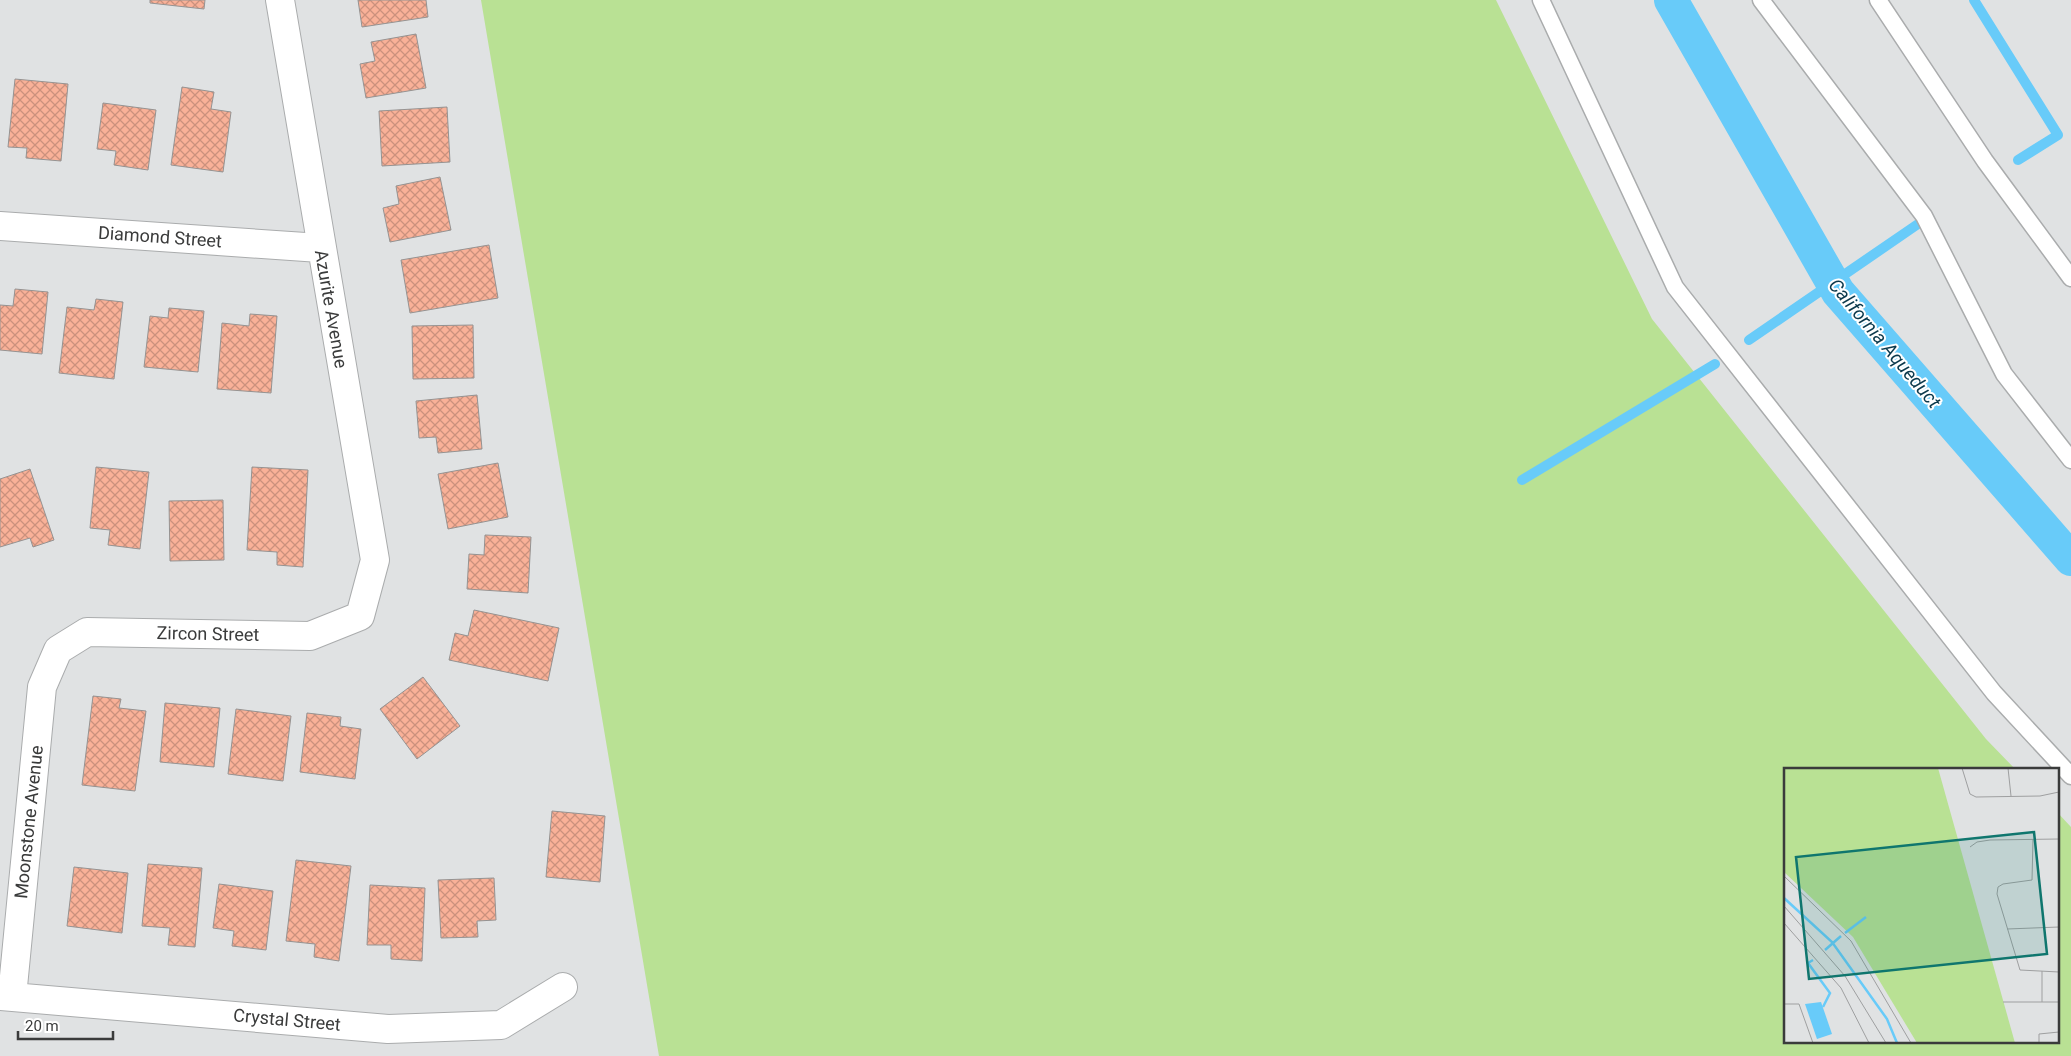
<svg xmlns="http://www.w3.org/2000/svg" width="2071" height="1056" font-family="Roboto,sans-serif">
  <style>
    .grass { fill: #b9e194 }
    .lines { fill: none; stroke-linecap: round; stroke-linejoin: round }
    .stream { stroke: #68cbf9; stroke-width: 10 }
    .canal { stroke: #68cbf9; stroke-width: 34 }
    .building { fill: url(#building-cross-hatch); stroke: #959392 }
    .service-casing { stroke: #aaacad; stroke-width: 19 }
    .minor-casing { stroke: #aaacad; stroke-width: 30 }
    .service { stroke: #fff; stroke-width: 16 }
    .minor { stroke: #fff; stroke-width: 28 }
    .labels { text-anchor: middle; stroke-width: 4; stroke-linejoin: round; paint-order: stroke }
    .street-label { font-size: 18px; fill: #3a3b3b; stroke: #fff }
    .water-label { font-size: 19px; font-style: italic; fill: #0b394c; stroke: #fff }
    .inset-river { fill: none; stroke: #68cbf9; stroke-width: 2.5 }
    .inset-road { fill: none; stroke: #9e9fa0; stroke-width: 1 }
    .view { fill: #0f766e; fill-opacity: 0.15; stroke: #0f766e; stroke-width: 2.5 }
    .inset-edge { fill: none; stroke: #3a3b3b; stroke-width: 2.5 }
  </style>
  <defs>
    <pattern id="building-cross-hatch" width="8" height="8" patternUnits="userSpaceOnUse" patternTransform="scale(1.25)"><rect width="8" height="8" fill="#f9b198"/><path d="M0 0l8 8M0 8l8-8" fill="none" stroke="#cb917d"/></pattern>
  </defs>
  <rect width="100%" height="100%" fill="#e0e2e3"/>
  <path class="grass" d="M481 0H1496L1652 319 1986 739 2016 770H1785V1042H2057V812L2071 827V1056H659Z"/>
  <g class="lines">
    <path class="stream" d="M1974 0 2058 135 2018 160
      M1749 340 1918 224
      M1522 480 1715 364"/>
    <path class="canal" d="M1671 0 1838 292 2071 559"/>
  </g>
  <path class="building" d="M150 0H205L204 9 150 3Z
    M358 0H426L428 17 362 27Z
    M416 34 426 88 366 98 360 64 375 61 371 42Z
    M15 79 68 84 61 161 26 158 27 148 8 147Z
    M182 87 214 92 211 109 231 112 223 172 171 165Z
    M103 103 156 110 148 170 114 165 116 151 97 149Z
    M447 107 450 162 382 166 379 111Z
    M440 177 451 230 390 242 383 208 399 204 396 186Z
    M489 245 498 298 410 313 401 260Z
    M15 289 48 292 42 354 0 350V305L13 306Z
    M96 299 123 302 114 379 59 373 67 307 94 310Z
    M169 308 204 311 198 372 144 367 150 316 168 318Z
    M250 314 277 316 271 393 217 389 222 323 249 326Z
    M473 325 474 378 413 379 412 326Z
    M477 395 482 449 438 453 436 437 419 438 416 401Z
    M498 463 508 517 448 529 438 474Z
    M96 467 149 472 140 549 108 545 110 530 90 528Z
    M252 467 308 470 303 567 277 565V552L247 550Z
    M30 469 54 540 33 547 30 538 0 547V479Z
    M223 500 224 560 170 561 169 501Z
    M485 535 531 537 528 593 467 589 469 554 484 555Z
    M474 610 559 628 548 681 449 660 455 633 468 636Z
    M423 677 460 726 417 759 380 709Z
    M93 696 121 699 119 708 146 711 135 791 82 785Z
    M165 703 220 708 214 767 160 762Z
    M236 709 291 716 283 781 228 774Z
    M307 713 341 717 340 726 361 729 355 779 300 772Z
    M552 811 605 816 600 882 546 877Z
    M296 860 351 866 339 961 314 957 315 944 286 941Z
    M148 864 202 868 195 947 168 945 170 928 142 926Z
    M74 867 128 873 122 933 67 926Z
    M494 878 496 920 477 921 478 937 441 938 438 880Z
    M219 884 273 891 266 950 232 946 234 931 213 928Z
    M370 885 425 888 422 961 391 959V945H367Z"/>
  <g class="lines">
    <defs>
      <path id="service" d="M1541 0 1675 287 1994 693 2071 776
        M1761 0 1924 216 2004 374 2071 460
        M1878 0 1985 161 2071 278"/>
      <path id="minor" d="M0 226 320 248
        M0 996 388 1029 501 1025 563 987
        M12 997 42 687 58 650 87 632 310 636 360 616 375 560 280 0"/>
    </defs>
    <use href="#service" class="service-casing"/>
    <use href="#minor" class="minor-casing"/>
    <use href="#service" class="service"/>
    <use href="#minor" class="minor"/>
  </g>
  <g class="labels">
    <g class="street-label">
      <text transform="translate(160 237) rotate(4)" y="6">Diamond Street</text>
      <text transform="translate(331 309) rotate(80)" y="6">Azurite Avenue</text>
      <text transform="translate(208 634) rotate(1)" y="6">Zircon Street</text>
      <text transform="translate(29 822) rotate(-84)" y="6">Moonstone Avenue</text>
      <text transform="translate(287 1020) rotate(5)" y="6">Crystal Street</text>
    </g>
    <g class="water-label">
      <text transform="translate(1885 343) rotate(50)" y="7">California Aqueduct</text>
    </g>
  </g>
  <g transform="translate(1784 768)">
    <rect width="275" height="275" fill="#e0e2e3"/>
    <path d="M0 0H154L231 275H133L69 169 0 104Z" fill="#b9e194"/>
    <path d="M37 234 48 266 33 271 21 236Z" fill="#68cbf9"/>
    <path class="inset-river" d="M0 130 48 174 103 251 113 275M61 165 82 149M41 182 57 168M29 192 24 195 46 225 39 239"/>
    <path class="inset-road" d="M178 0 186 26 192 29 256 28 275 24M224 0 227 28M249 71 248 112 219 116 214 119 213 126 236 202 275 204M186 79 193 74 206 72 275 71M0 108 67 173 127 275M0 138 61 208 102 275M0 155 57 220 85 275M223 161 275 159M258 203V234M219 234H275M0 236H15L29 275M255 275V266L275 264"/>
    <path class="view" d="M250 64 263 186 25 211 12 89Z"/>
    <rect width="275" height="275" class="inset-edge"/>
  </g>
  <path d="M18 1031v8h95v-8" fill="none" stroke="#3a3b3b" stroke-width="2.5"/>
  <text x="25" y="1031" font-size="15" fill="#3a3b3b" stroke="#ffffff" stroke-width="4" paint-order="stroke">20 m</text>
</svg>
